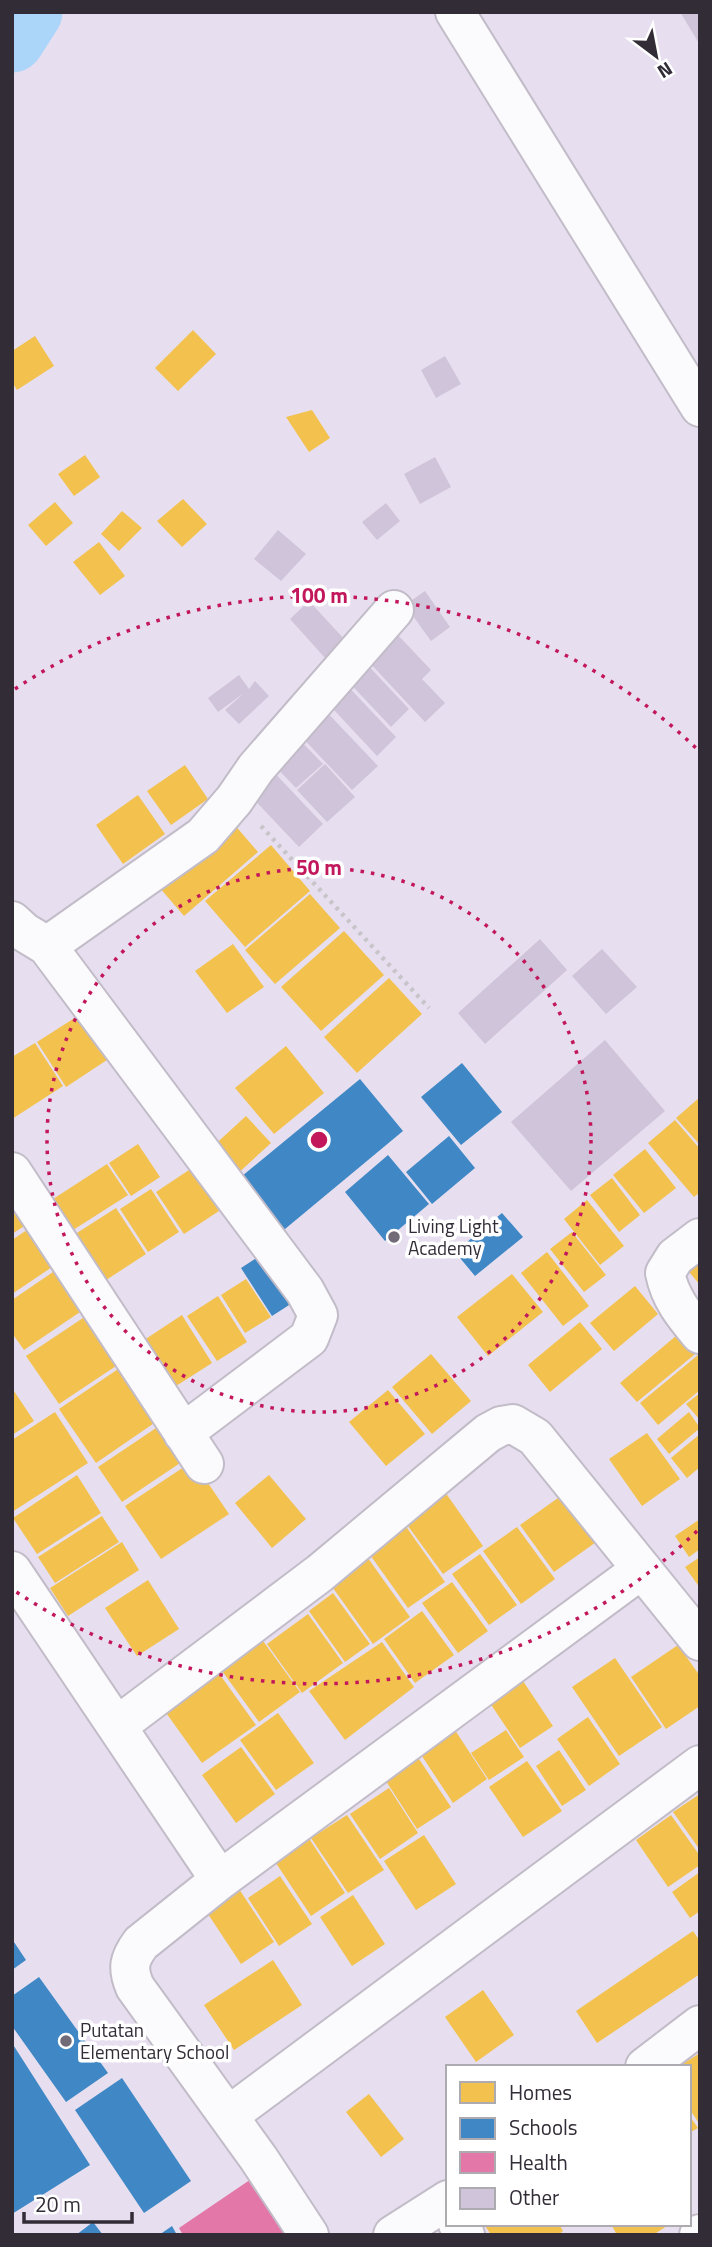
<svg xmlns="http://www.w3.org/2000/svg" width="712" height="2247" font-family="'Titillium Web',sans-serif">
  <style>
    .homes { fill: #f2c14e }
    .schools { fill: #3f88c5 }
    .health { fill: #e377a8 }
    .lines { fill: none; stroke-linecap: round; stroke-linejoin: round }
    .river { stroke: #abd5f9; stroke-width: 65 }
    .building { fill: #cfc4d9 }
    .minor-casing { stroke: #c2bcc8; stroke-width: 42 }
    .path { stroke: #c7c4ca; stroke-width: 4.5; stroke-dasharray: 3.5 5; stroke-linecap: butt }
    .minor { stroke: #fbfafd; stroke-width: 38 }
    .ring { fill: none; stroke: #c2185b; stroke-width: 3.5; stroke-dasharray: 3.5 7 }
    .poi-dot { fill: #716b77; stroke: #fff; stroke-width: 2.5 }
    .labels { text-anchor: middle; stroke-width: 7; stroke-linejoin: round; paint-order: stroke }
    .poi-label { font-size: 19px; fill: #322c37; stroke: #fff; text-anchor: start }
    .centre { fill: #c2185b; stroke: #fff; stroke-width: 3.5 }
    .ring-label { font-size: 21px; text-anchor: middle; font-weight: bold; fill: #c2185b; stroke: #fff; stroke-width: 7; stroke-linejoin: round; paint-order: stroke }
  </style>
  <rect width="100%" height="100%" fill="#e7dfef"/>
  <path class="homes" d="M193 330 216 354 178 391 155 368Z
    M35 336 54 366 17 390 12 382V351Z
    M312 410 330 438 309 452 286 417Z
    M85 455 100 477 74 496 58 474Z
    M183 499 207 524 182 547 157 521Z
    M55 502 73 523 46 546 28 525Z
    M122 511 142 528 119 551 101 534Z
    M99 542 125 576 100 595 73 562Z
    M185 765 208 799 171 825 147 791Z
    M138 795 165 834 123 864 96 825Z
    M227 816 258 852 184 916 153 880Z
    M271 845 310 891 245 947 205 901Z
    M310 894 340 928 275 984 245 950Z
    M344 931 384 975 321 1031 281 987Z
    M233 944 264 987 227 1013 195 971Z
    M389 978 422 1014 357 1073 324 1037Z
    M84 1012 113 1056 66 1087 37 1042Z
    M35 1043 63 1086 12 1119V1057Z
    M286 1046 324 1093 274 1134 235 1088Z
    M700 1097V1145L676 1118Z
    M246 1116 271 1143 234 1177 209 1150Z
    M675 1120 700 1149V1192L694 1197 648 1143Z
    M138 1144 160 1177 131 1196 109 1163Z
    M645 1149 676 1188 644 1213 613 1175Z
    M107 1164 128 1195 70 1232 50 1201Z
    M192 1168 219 1211 184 1234 156 1192Z
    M612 1178 640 1215 619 1232 590 1195Z
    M12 1186 35 1219 12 1234Z
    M151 1189 179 1232 148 1252 120 1209Z
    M587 1200 624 1246 600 1265 564 1219Z
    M116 1208 146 1254 100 1284 69 1238Z
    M36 1224 61 1261 12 1294V1240Z
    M572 1232 606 1275 584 1292 550 1249Z
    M700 1244V1285L680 1261Z
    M547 1252 589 1306 563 1326 521 1273Z
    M53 1272 80 1312 24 1350 12 1333V1300Z
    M512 1274 543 1312 488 1356 457 1317Z
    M246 1279 271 1317 245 1333 221 1295Z
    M635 1286 658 1314 614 1351 590 1323Z
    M218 1296 247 1342 217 1361 187 1316Z
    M95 1310 128 1358 59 1404 26 1356Z
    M182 1315 212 1363 165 1393 135 1346Z
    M580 1322 602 1349 550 1392 528 1365Z
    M689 1325 700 1350 637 1402 620 1383Z
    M431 1354 471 1401 432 1434 392 1387Z
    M698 1355 700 1390 658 1425 640 1403Z
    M127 1363 163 1417 96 1463 59 1409Z
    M12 1388 34 1421 12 1435Z
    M388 1390 425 1434 386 1466 349 1422Z
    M700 1393V1420L686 1404Z
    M55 1412 88 1463 12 1512V1440Z
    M689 1412 700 1428 669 1454 657 1439Z
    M165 1422 189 1457 122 1502 98 1467Z
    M647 1433 680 1479 642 1506 609 1459Z
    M700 1434V1467L687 1478 671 1458Z
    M193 1461 229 1514 161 1559 125 1506Z
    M77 1475 101 1513 37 1554 13 1518Z
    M269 1475 306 1519 272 1548 235 1503Z
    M572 1488 606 1535 554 1572 520 1525Z
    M445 1492 483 1546 443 1574 405 1522Z
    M102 1516 119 1542 55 1583 38 1557Z
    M400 1518 445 1582 408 1608 363 1545Z
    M700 1519V1549L689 1557 675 1536Z
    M517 1527 555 1579 521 1604 483 1551Z
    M122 1542 139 1570 68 1616 50 1588Z
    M365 1554 410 1617 373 1644 328 1581Z
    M480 1554 517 1605 489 1625 452 1574Z
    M700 1557V1588L685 1567Z
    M148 1580 179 1629 137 1656 105 1608Z
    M452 1582 488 1631 458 1653 422 1603Z
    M333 1593 370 1644 345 1662 309 1611Z
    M422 1611 454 1655 415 1683 384 1639Z
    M308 1614 343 1663 302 1693 267 1644Z
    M258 1634 300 1692 259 1722 217 1664Z
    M382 1642 414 1687 345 1740 309 1691Z
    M678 1645 700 1676V1706L666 1729 631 1677Z
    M615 1658 662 1727 619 1756 572 1687Z
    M218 1672 256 1725 202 1763 164 1710Z
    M517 1672 553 1726 520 1748 484 1694Z
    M278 1713 314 1763 276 1790 240 1740Z
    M588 1717 620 1764 589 1786 557 1739Z
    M449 1721 487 1779 453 1803 414 1744Z
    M506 1730 524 1757 489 1780 471 1753Z
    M241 1747 275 1794 236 1823 202 1775Z
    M559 1750 586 1790 562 1806 536 1766Z
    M417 1756 451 1807 417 1829 384 1778Z
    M527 1761 562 1811 523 1837 489 1787Z
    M389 1788 418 1833 380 1859 350 1814Z
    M700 1794V1850L673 1812Z
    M347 1815 384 1870 348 1893 311 1838Z
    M671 1815 700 1856V1865L668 1887 636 1840Z
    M424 1835 456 1884 416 1910 384 1861Z
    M308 1837 345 1893 311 1916 274 1860Z
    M700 1872V1911L690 1918 672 1892Z
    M280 1876 312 1924 279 1946 248 1898Z
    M237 1886 274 1942 241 1964 204 1908Z
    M353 1895 385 1944 352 1966 320 1917Z
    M693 1931 700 1941V1974L597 2043 576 2011Z
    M273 1960 302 2005 234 2050 204 2005Z
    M483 1990 514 2035 476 2062 445 2017Z
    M700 2053V2125L689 2108V2067H678Z
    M369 2094 404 2139 381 2157 346 2112Z
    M689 2115 698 2128 689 2133Z
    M484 2224H559L563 2231 558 2235H491Z
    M611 2224H670L653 2235H617Z"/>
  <path class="schools" d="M462 1063 502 1112 461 1145 421 1097Z
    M360 1079 403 1131 279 1234 236 1181Z
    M449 1136 475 1168 432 1204 406 1172Z
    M388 1155 429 1204 385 1241 345 1192Z
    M502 1213 523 1237 475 1276 455 1252Z
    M269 1250 300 1298 272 1316 241 1268Z
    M12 1939 26 1960 12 1970Z
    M39 1977 108 2073 66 2102 12 2026V1996Z
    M12 2043 90 2165 12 2214Z
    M122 2078 191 2181 144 2213 75 2110Z
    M93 2222 103 2235H76Z
    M172 2226 177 2235H159Z"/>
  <path class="health" d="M257 2175 298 2235H183L179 2228Z"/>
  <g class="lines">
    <path class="river" d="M12 40 30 12"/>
  </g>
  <path class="building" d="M680 12H700V45Z
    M445 356 461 384 436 398 421 370Z
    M435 457 451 487 420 504 404 474Z
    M386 503 400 521 377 540 362 522Z
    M278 530 306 554 281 581 254 559Z
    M425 591 450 627 431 641 405 605Z
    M309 601 345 640 325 658 290 619Z
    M396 633 431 670 422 679 445 703 425 722 367 660Z
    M362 659 409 709 391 727 343 676Z
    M239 675 249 689 255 681 269 696 239 724 225 710 244 693 218 712 208 698Z
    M340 678 396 737 377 756 321 696Z
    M321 706 378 766 352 790 295 730Z
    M294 734 323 764 296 788 268 759Z
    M325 764 355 797 327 822 297 790Z
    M268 766 323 824 299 847 244 789Z
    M540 939 567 970 485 1044 458 1013Z
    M602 949 637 987 606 1014 572 976Z
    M605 1040 665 1111 571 1191 511 1122Z"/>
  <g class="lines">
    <defs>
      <path id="minor" d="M455 12 700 407
        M12 921 24 932 47 946 305 1291 318 1315 309 1338 183 1433
        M47 946 203 836 234 800 256 768 394 610
        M12 1172 204 1464
        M700 1238 675 1257 665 1273C670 1298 684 1315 700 1334
        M12 1571 220 1880
        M117 1726 320 1573 488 1433 501 1426 513 1424 535 1437 700 1641
        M645 2067 700 2025
        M228 2116 700 1765
        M458 2224 465 2235
        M309 2235 259 2159 135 1987C127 1968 129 1959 141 1943L220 1880 642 1569
        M393 2235 448 2200
        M699 2235 700 2234"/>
    </defs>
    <use href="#minor" class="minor-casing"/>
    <path class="path" d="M261 826 429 1008"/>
    <use href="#minor" class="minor"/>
  </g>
  <g class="ring">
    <circle cx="319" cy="1140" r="272"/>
    <path d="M697 1531A544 544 0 0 1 15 1591M15 689A544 544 0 0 1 697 749"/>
  </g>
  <g class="poi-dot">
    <circle cx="394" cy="1237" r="7"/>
    <circle cx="66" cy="2041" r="7"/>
  </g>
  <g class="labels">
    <g class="poi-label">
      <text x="408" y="1233">Living Light<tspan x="408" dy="22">Academy</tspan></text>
      <text x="80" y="2037">Putatan<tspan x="80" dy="22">Elementary School</tspan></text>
    </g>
  </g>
  <circle cx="319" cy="1140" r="10" class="centre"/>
  <g class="ring-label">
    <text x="319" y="603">100 m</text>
    <text x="319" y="875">50 m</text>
  </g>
  <rect width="712" height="2247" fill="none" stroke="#322c37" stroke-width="28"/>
  <rect x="446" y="2065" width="245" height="161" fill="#ffffff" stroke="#adabaf" stroke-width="2"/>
  <rect x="460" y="2082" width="35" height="21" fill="#f2c14e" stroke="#adabaf" stroke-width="2"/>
  <text x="509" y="2100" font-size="21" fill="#322c37">Homes</text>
  <rect x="460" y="2118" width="35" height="21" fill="#3f88c5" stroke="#adabaf" stroke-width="2"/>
  <text x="509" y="2135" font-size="21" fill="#322c37">Schools</text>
  <rect x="460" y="2152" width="35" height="21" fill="#e377a8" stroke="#adabaf" stroke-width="2"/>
  <text x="509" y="2170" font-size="21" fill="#322c37">Health</text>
  <rect x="460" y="2188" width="35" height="21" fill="#cfc4d9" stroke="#adabaf" stroke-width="2"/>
  <text x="509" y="2205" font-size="21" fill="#322c37">Other</text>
  <g transform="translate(656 56) rotate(148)" stroke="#ffffff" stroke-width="5" paint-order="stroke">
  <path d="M0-5L12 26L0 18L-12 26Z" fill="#322c37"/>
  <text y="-10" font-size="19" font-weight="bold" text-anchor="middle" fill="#322c37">N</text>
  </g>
  <path d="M24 2212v10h108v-10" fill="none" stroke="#322c37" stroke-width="3.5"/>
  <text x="35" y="2212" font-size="21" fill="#322c37" stroke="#ffffff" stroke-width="5" paint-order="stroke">20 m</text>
</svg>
